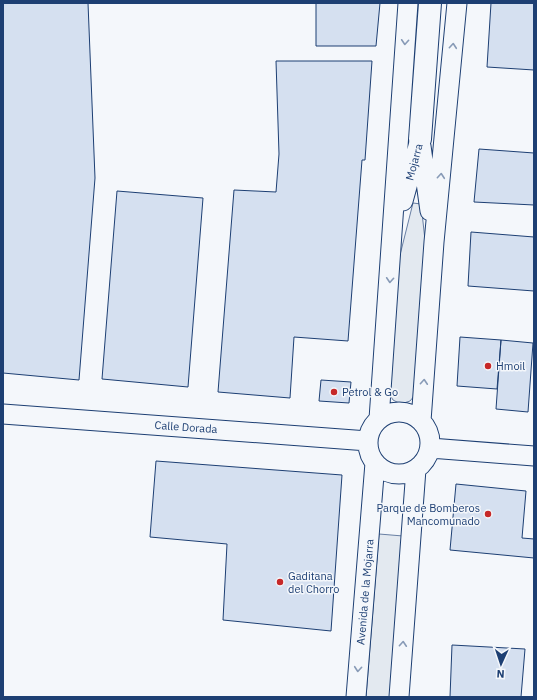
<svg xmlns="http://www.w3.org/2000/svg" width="537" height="700" font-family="'IBM Plex Sans',sans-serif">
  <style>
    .green { fill: #e3e9f0; stroke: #687fa3 }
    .building { fill: #d5e0f0; stroke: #1d3f73 }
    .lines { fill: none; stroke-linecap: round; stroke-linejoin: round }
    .minor-casing { stroke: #1d3f73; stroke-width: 21 }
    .highway-casing { stroke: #1d3f73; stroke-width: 24 }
    .minor { stroke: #f4f7fb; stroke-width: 19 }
    .highway { stroke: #f4f7fb; stroke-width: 22 }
    .oneway { stroke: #889bb7 }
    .poi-dot { fill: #c62828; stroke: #f4f7fb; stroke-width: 1.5 }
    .labels { text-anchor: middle; stroke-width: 3; stroke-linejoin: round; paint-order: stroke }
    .street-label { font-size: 11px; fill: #1d3f73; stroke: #f4f7fb }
    .poi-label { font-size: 11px; fill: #1d3f73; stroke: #f4f7fb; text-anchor: start }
  </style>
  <rect width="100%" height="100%" fill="#f4f7fb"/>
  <path class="green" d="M413 203 421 204 425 240 415 395 410 401 401 404 393 400 389 393 399 259Z
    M379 534 403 536 391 697H366Z"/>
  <path class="building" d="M3 3H88L95 178 79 380 3 373Z
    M316 3H380L376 46H316Z
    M491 3H534V70L487 67Z
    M276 61H372L365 160H362L348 341 294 337 290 398 218 392 234 190 276 192 279 154Z
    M479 149 534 153V205L474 202Z
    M117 191 203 198 188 387 102 379Z
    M471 232 534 237V291L468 286Z
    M460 337 501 340 497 389 457 386Z
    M501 340 533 343 528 412 496 409Z
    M321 380 351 382 349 403 319 401Z
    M156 461 342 475 331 631 223 620 227 544 150 537Z
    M456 484 526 491 522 538 534 539V558L450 550Z
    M452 645 525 649 521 697H450Z"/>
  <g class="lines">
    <defs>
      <path id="minor" d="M421 146 430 211
        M403 201 420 139
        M368 443a31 31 0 1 1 62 0a31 31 0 1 1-62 0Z
        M3 414 368 441
        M379 419 408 3
        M421 421 434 242 457 3
        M430 448 534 456
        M356 697 375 463
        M399 697 416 469"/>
      <path id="highway" d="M420 139 430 3"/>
    </defs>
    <use href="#minor" class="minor-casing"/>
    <use href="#highway" class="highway-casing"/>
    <use href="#minor" class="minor"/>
    <use href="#highway" class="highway"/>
  </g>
  <defs><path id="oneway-chevron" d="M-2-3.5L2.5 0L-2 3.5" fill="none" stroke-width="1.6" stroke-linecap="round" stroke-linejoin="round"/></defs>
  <g class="oneway">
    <use href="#oneway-chevron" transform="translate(405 42) rotate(94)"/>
    <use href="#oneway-chevron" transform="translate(453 46) rotate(-85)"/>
    <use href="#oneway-chevron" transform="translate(441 176) rotate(-85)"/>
    <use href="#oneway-chevron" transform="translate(390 280) rotate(94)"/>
    <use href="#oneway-chevron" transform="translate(424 382) rotate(-86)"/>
    <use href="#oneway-chevron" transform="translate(403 644) rotate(-86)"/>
    <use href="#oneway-chevron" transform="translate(358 669) rotate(95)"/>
  </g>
  <g class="poi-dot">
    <circle cx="488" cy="366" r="4"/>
    <circle cx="334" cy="392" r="4"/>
    <circle cx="488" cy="514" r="4"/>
    <circle cx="280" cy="582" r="4"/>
  </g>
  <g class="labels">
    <g class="street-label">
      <text transform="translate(414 162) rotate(-75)" y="4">Mojarra</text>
      <text transform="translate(186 427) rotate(4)" y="4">Calle Dorada</text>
      <text transform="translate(365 592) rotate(-85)" y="4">Avenida de la Mojarra</text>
    </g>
    <g class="poi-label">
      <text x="496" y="370">Hmoil</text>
      <text x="342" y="396">Petrol &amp; Go</text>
      <text x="480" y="512" text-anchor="end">Parque de Bomberos<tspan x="480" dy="13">Mancomunado</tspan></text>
      <text x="288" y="580">Gaditana<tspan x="288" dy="13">del Chorro</tspan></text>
    </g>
  </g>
  <rect width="537" height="700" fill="none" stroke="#1d3f73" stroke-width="8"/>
  <g transform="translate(501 664) rotate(183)" stroke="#f4f7fb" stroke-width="3" paint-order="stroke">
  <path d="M0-3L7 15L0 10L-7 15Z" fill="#1d3f73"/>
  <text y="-6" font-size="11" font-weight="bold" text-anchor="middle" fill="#1d3f73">N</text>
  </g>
</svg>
